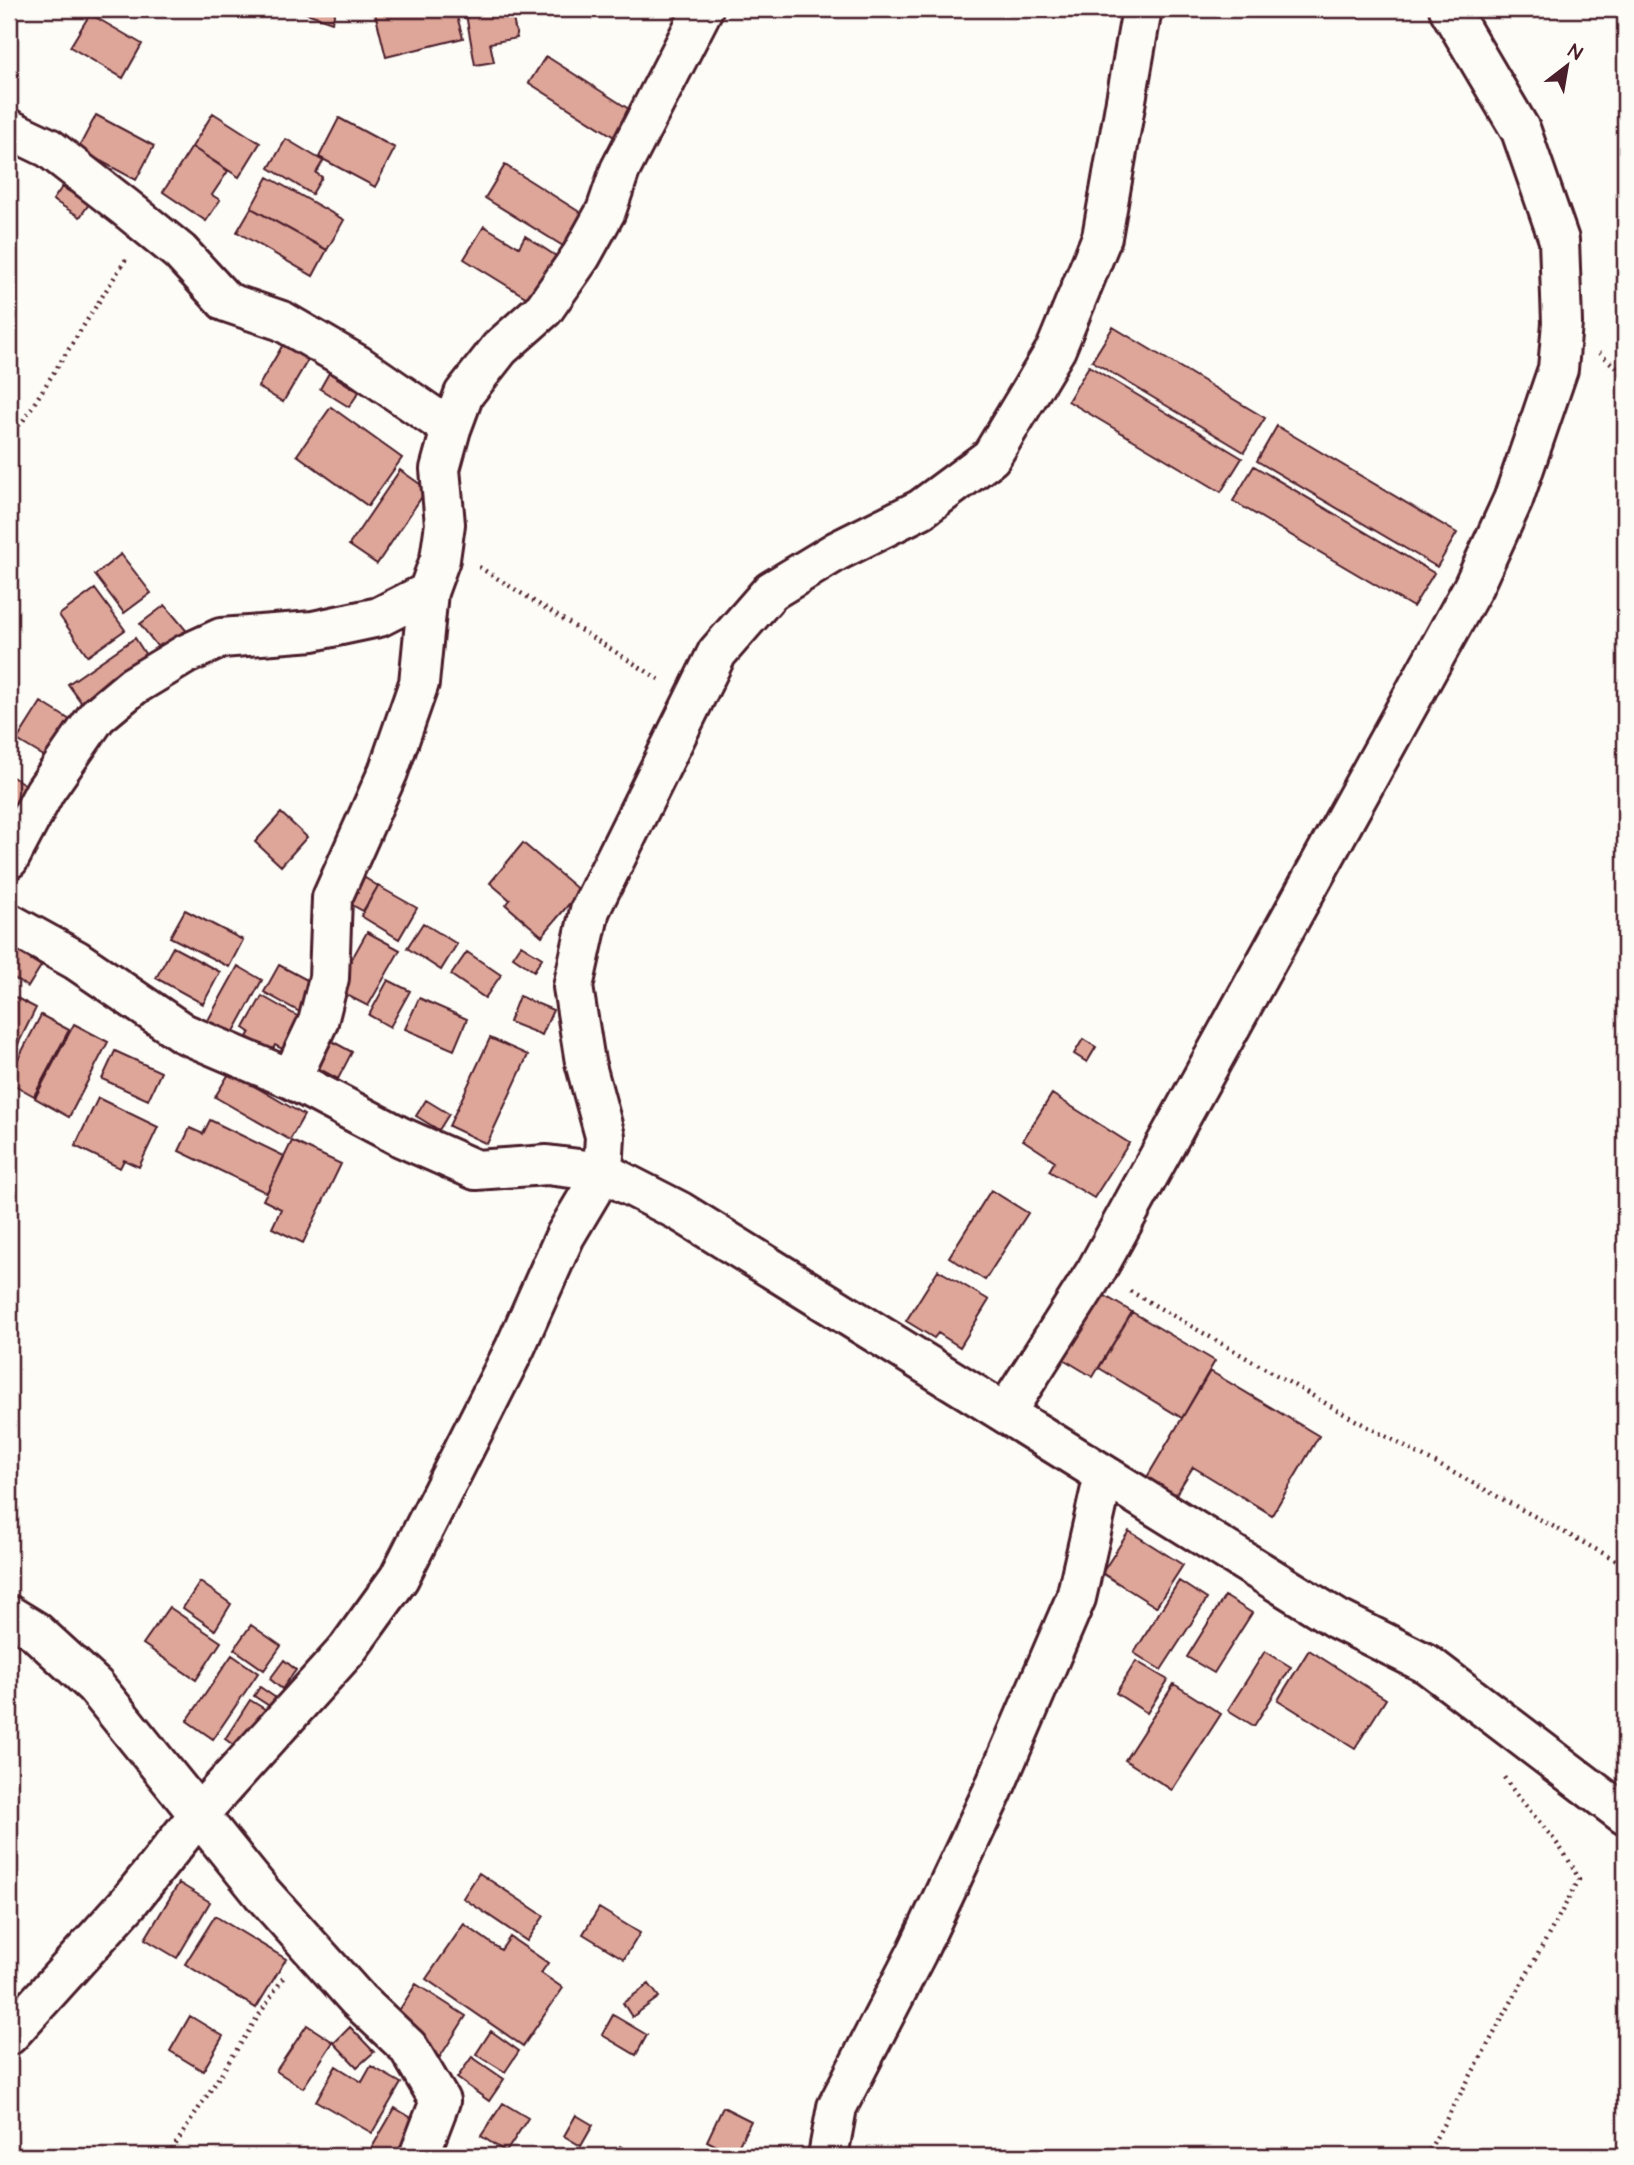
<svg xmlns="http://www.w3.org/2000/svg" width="1634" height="2165" font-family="'Architects Daughter',sans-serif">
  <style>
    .building { fill: #dea599; stroke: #4a1f2b; stroke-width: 2 }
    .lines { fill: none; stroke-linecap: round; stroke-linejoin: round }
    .street-casing { stroke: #4a1f2b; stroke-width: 44 }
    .path { stroke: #4a1f2b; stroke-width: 4.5; stroke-dasharray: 2 5; stroke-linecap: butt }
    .street { stroke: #fdfcf7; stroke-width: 38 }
  </style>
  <rect width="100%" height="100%" fill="#fdfcf7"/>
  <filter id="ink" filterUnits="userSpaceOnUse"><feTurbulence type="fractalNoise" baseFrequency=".0143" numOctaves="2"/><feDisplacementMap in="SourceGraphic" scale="14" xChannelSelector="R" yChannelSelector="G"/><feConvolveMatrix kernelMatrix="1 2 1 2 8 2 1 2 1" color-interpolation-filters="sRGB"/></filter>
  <g filter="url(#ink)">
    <path class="building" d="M295 9H336L332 22Z
      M374 9H455L463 38 386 57Z
      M465 9H511L517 38 490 43 494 62 475 65Z
      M528 9H541L534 16Z
      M90 14 142 44 123 78 70 47Z
      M546 56 632 111 616 138 529 83Z
      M213 113 260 143 239 177 192 147Z
      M96 115 154 146 136 180 78 149Z
      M339 118 395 148 375 187 319 157Z
      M286 139 323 161 316 173 322 177 312 194 269 168Z
      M192 147 228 171 212 195 220 200 206 221 163 192Z
      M505 165 589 218 568 249 485 198Z
      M268 177 344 220 327 250 251 208Z
      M62 187 89 204 80 217 53 200Z
      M251 208 327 250 313 276 237 232Z
      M484 226 519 247 525 236 559 258 532 301 464 259Z
      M1113 327 1265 418 1244 452 1092 361Z
      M284 343 309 358 283 402 258 387Z
      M1089 366 1242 458 1221 492 1068 401Z
      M329 373 359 392 349 407 320 389Z
      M331 407 402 458 368 506 297 455Z
      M1277 426 1457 533 1437 567 1257 461Z
      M1254 466 1434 573 1413 607 1233 501Z
      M400 470 427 489 377 564 349 545Z
      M121 554 151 593 124 613 95 575Z
      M95 589 125 630 88 656 59 615Z
      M165 605 190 635 164 655 140 624Z
      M135 638 151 663 86 709 68 684Z
      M41 702 75 723 52 761 17 740Z
      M9 775 35 790 9 829Z
      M281 813 307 837 281 866 255 842Z
      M523 843 580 891 542 936 506 905 510 900 490 883Z
      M362 876 378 886 363 911 347 902Z
      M378 886 417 908 399 939 361 916Z
      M185 910 243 940 229 967 170 937Z
      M423 923 457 944 441 970 407 948Z
      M367 932 400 950 368 1006 335 989Z
      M521 945 542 958 534 971 513 957Z
      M173 947 220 972 203 1004 156 978Z
      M15 950 41 966 28 987 9 975V959Z
      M467 952 501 975 485 998 451 975Z
      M279 965 322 988 307 1016 264 992Z
      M238 966 262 980 232 1035 207 1022Z
      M388 980 410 991 390 1027 369 1015Z
      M9 994 36 1008 18 1044 9 1039Z
      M262 996 306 1021 288 1052 275 1045 272 1051 247 1037 250 1032 244 1028Z
      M519 996 553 1010 542 1035 509 1022Z
      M419 998 467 1019 454 1050 405 1029Z
      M41 1015 69 1030 34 1096 9 1082V1076Z
      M74 1024 108 1042 69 1117 35 1098Z
      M490 1038 528 1055 487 1144 449 1126Z
      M328 1039 352 1052 338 1079 314 1066Z
      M1083 1039 1096 1047 1087 1062 1074 1054Z
      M115 1051 161 1072 148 1100 102 1079Z
      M230 1072 304 1115 290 1140 215 1097Z
      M1052 1094 1129 1143 1094 1198 1049 1171 1055 1161 1023 1140Z
      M98 1098 158 1127 139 1167 124 1160 120 1168 75 1146Z
      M426 1100 449 1114 439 1130 416 1116Z
      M210 1120 284 1156 267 1193 179 1151 190 1128 203 1134Z
      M292 1141 341 1164 303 1243 272 1228 281 1209 263 1200Z
      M991 1190 1028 1213 985 1280 949 1257Z
      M938 1270 989 1300 960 1347 938 1333 934 1338 906 1321Z
      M1102 1294 1132 1312 1093 1377 1063 1359Z
      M1132 1312 1215 1361 1182 1418 1099 1368Z
      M1210 1371 1319 1436 1272 1515 1193 1467 1175 1496 1146 1479Z
      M1129 1531 1183 1565 1156 1607 1102 1573Z
      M1179 1581 1207 1599 1161 1670 1134 1653Z
      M200 1582 231 1604 215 1630 183 1608Z
      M1225 1596 1252 1613 1214 1673 1187 1657Z
      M169 1607 221 1642 196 1680 143 1644Z
      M251 1625 281 1646 264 1670 234 1649Z
      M1309 1650 1386 1699 1355 1748 1278 1700Z
      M1265 1651 1291 1667 1254 1726 1228 1710Z
      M232 1655 258 1673 213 1739 187 1721Z
      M284 1660 296 1670 282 1689 270 1679Z
      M1136 1661 1168 1680 1147 1713 1116 1693Z
      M1174 1684 1221 1714 1172 1790 1125 1760Z
      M260 1687 276 1698 271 1707 254 1696Z
      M250 1700 268 1711 242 1751 225 1739Z
      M479 1873 544 1916 527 1941 463 1898Z
      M179 1883 210 1902 177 1958 145 1939Z
      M599 1908 640 1933 624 1959 583 1934Z
      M215 1916 286 1959 256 2008 185 1964Z
      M464 1924 501 1950 510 1937 548 1963 541 1973 563 1988 523 2046 426 1979Z
      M416 1984 466 2016 440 2057 416 2042 393 2020Z
      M649 1984 659 1997 632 2017 623 2003Z
      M613 2015 647 2035 636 2055 602 2035Z
      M190 2016 223 2036 203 2071 170 2051Z
      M307 2025 333 2042 303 2088 276 2071Z
      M350 2027 374 2052 357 2067 334 2043Z
      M491 2031 519 2051 505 2072 476 2054Z
      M472 2057 504 2079 489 2101 457 2078Z
      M336 2066 362 2082 371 2066 401 2083 372 2133 316 2101Z
      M503 2103 528 2118 506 2152 481 2136Z
      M723 2107 751 2121 734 2155 707 2141Z
      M395 2108 420 2123 400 2156H367Z
      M576 2115 593 2125 581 2146 564 2136Z
      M620 2146 636 2156H613Z
      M439 2149 446 2154 450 2149 461 2156H435Z
      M751 2150 762 2156H746Z"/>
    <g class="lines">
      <defs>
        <path id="street" d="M9 129 49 148 126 208 180 252 226 302 282 321 358 365 451 429 464 394 500 348 544 309 581 256 606 211 620 170 703 9
          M9 859 45 791 97 716 133 686 186 654 221 638 313 631 379 617 428 592
          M9 923 76 960 183 1033 291 1079 401 1137 476 1170 547 1165 603 1172 679 1211 1337 1619 1427 1664 1625 1815
          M291 1079 318 1022 329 978 332 898 388 772 419 683 428 592 440 559 445 524 440 469 451 429
          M1006 1412 1096 1271 1473 587 1513 500 1558 369 1562 323 1559 240 1521 131 1449 9
          M9 1615 35 1631 95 1686 262 1893 358 2000 408 2047 440 2101 419 2156
          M9 2035 128 1903 199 1814 347 1650 399 1578 515 1348 565 1236 603 1172 605 1136 585 1062 573 987 590 910 717 653 771 591 837 551 921 509 991 457 1056 349 1102 237 1142 9
          M828 2156 837 2107 917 1952 992 1793 1076 1598 1104 1475"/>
      </defs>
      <use href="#street" class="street-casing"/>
      <path class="path" d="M1599 353 1625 375
        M9 436 23 421 126 259
        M479 567 662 681
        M1130 1291 1346 1415 1625 1565
        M168 2156 283 1978
        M1426 2156 1579 1880C1562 1840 1525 1811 1502 1774"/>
      <use href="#street" class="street"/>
    </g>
  </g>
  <rect width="1634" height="2165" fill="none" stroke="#fdfcf7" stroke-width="35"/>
  <rect x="18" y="18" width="1599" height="2130" fill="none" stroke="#4a1f2b" stroke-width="2.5" filter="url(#ink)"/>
  <g transform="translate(1567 66) rotate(31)" stroke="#fdfcf7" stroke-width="5" paint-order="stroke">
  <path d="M0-5L12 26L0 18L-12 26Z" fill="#4a1f2b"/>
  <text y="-10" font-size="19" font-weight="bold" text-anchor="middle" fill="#4a1f2b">N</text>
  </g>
</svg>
